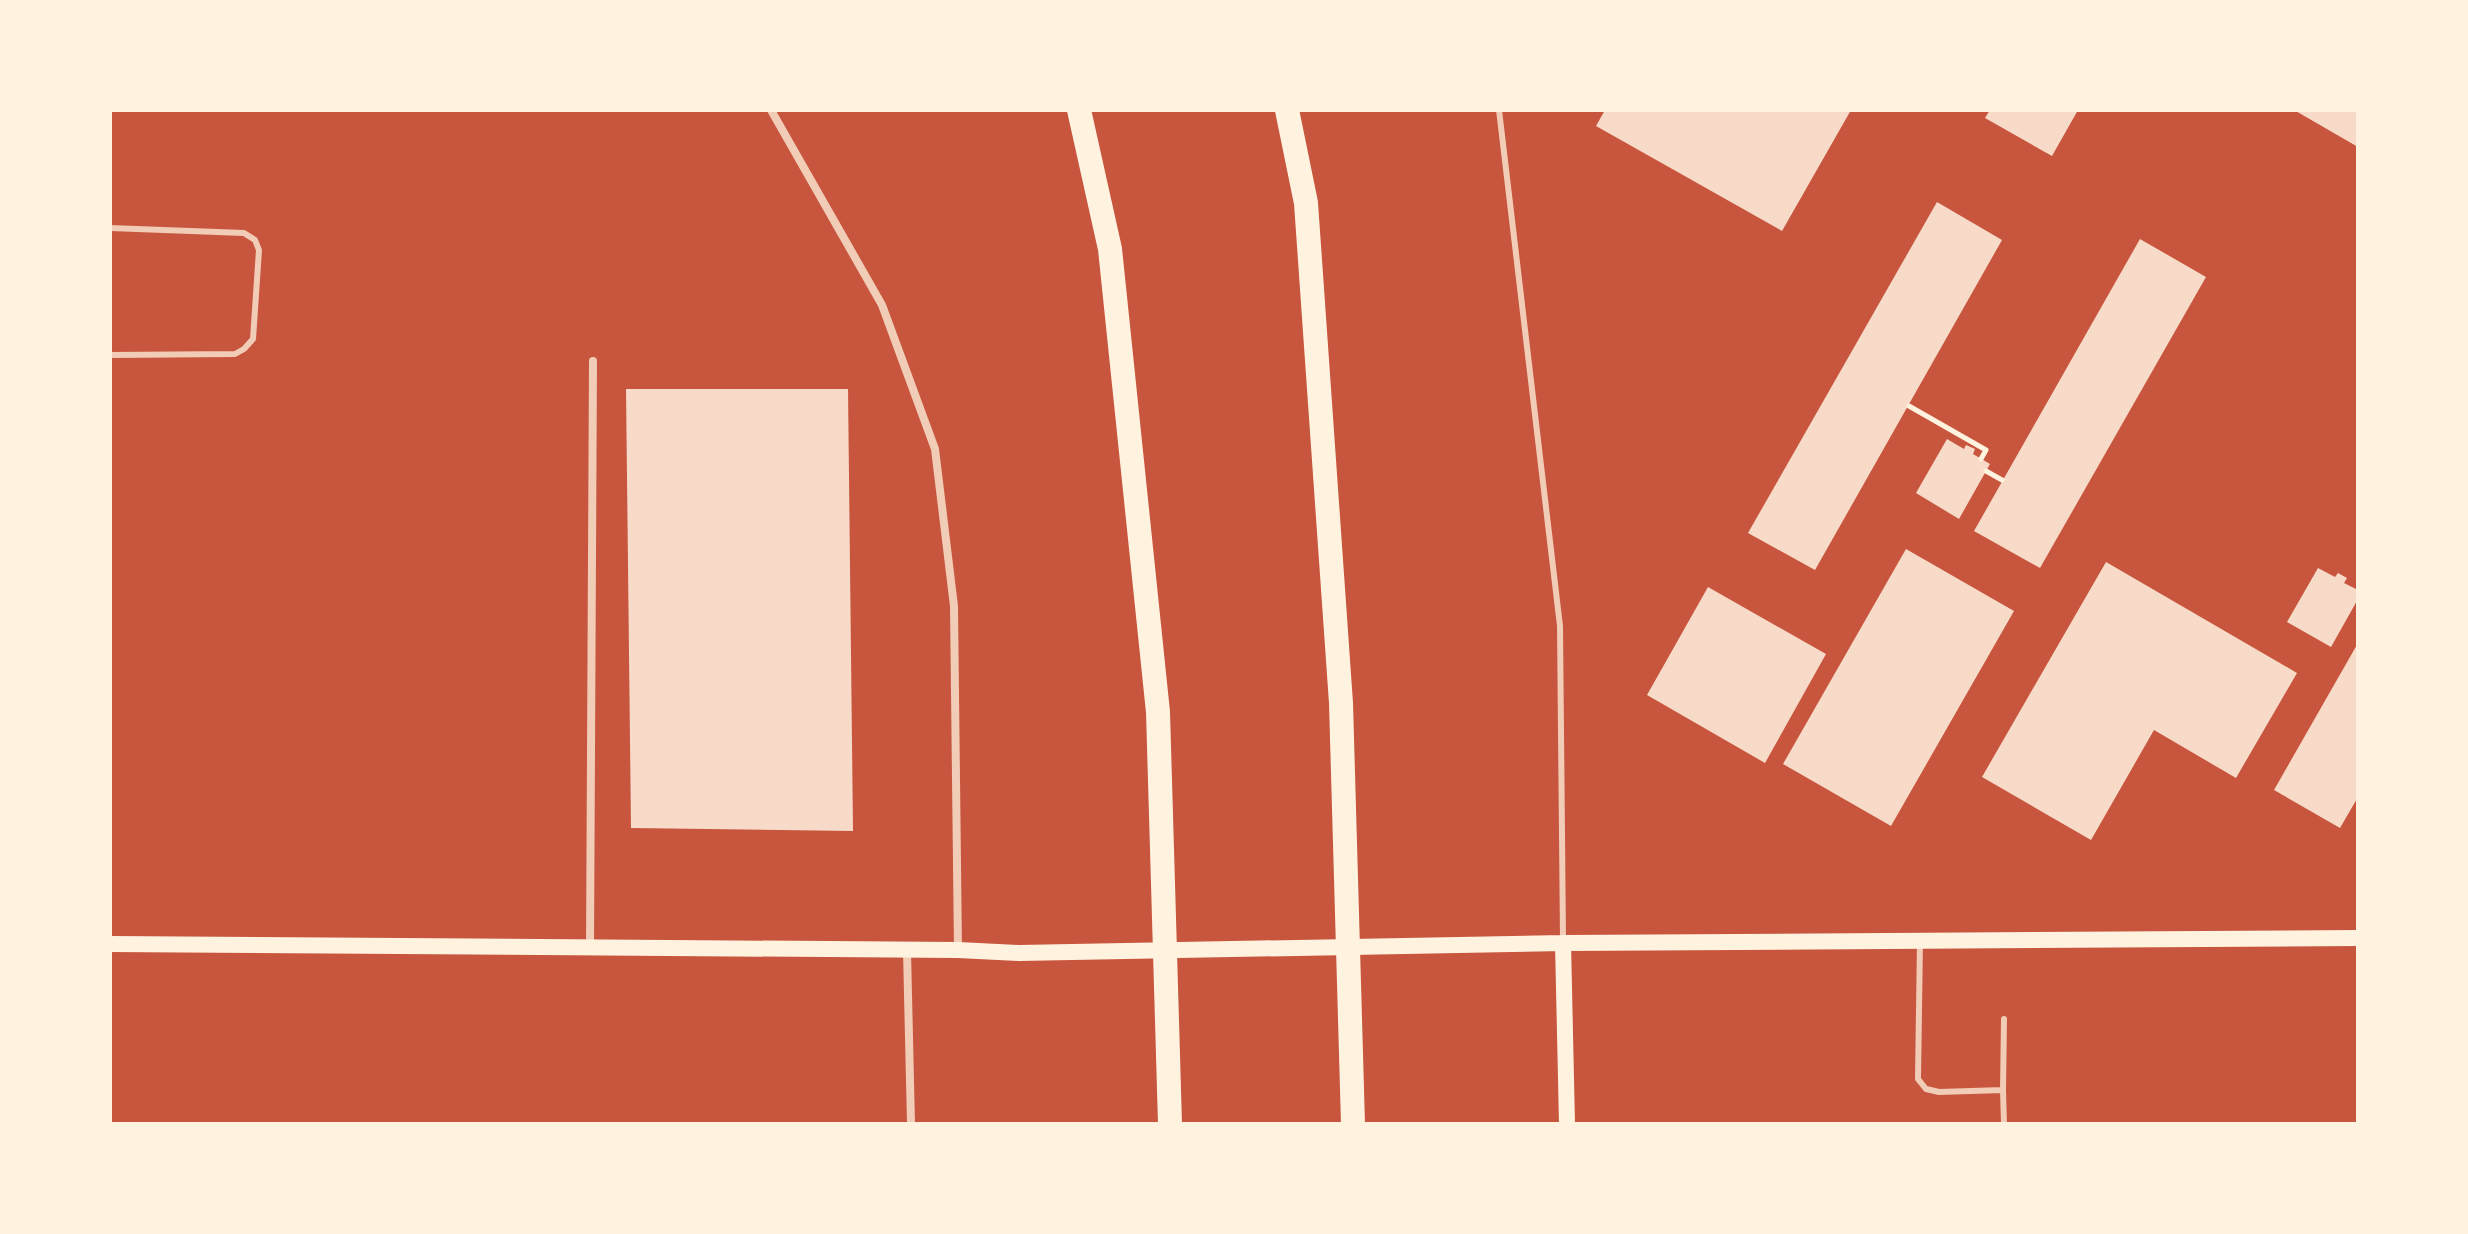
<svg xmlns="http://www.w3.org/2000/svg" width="2468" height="1234" font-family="'Noto Sans',sans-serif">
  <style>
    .building { fill: #f7dbc8 }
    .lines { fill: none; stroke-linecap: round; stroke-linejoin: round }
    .path { stroke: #fff3e0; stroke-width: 5 }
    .service { stroke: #f1ccb7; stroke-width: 6 }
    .minor { stroke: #f1ccb7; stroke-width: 8 }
    .secondary { stroke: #fff3e0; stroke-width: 16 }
    .motorway { stroke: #fff3e0; stroke-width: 24 }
  </style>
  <rect width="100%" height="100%" fill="#c8553d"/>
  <path class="building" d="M1605 110H1851L1782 231 1596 126Z
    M1990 110H2078L2052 156 1985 118Z
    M2294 110H2358V147Z
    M1937 202 2002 240 1815 570 1748 533Z
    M2140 239 2206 277 2040 568 1974 531Z
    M626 389H848L853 831 631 828Z
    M1947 439 1964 449 1966 445 1975 449 1973 454 1990 464 1959 519 1916 493Z
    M1906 549 2014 611 1891 826 1783 764Z
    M2106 562 2297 673 2236 778 2154 730 2091 840 1982 777Z
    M2318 568 2335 577 2338 573 2347 578 2344 583 2358 590V599L2331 647 2287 622Z
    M1708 587 1826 654 1765 763 1647 695Z
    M2358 643V797L2340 828 2274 790Z"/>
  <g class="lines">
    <path class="path" d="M1909 406 1986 450 1981 459
      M1986 471 2002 480"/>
    <path class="service" d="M1499 110 1560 626 1563 939
      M110 228 244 233 255 240 259 250 253 339 244 349 235 354 110 355
      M1920 941 1918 1079 1926 1089 1939 1092 2003 1090 2004 1019
      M2003 1090 2004 1124"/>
    <path class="minor" d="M771 110 882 305 935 449 954 606 958 950
      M590 948 593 361
      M907 951 911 1124"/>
    <path class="secondary" d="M1563 943 1567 1124
      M110 944 958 950 1019 953 1563 943 2358 938"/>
    <path class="motorway" d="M1079 110 1110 249 1158 712 1170 1124
      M1287 110 1306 203 1341 703 1353 1124"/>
  </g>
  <rect width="2468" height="1234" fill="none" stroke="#fff3e0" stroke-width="224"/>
</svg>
